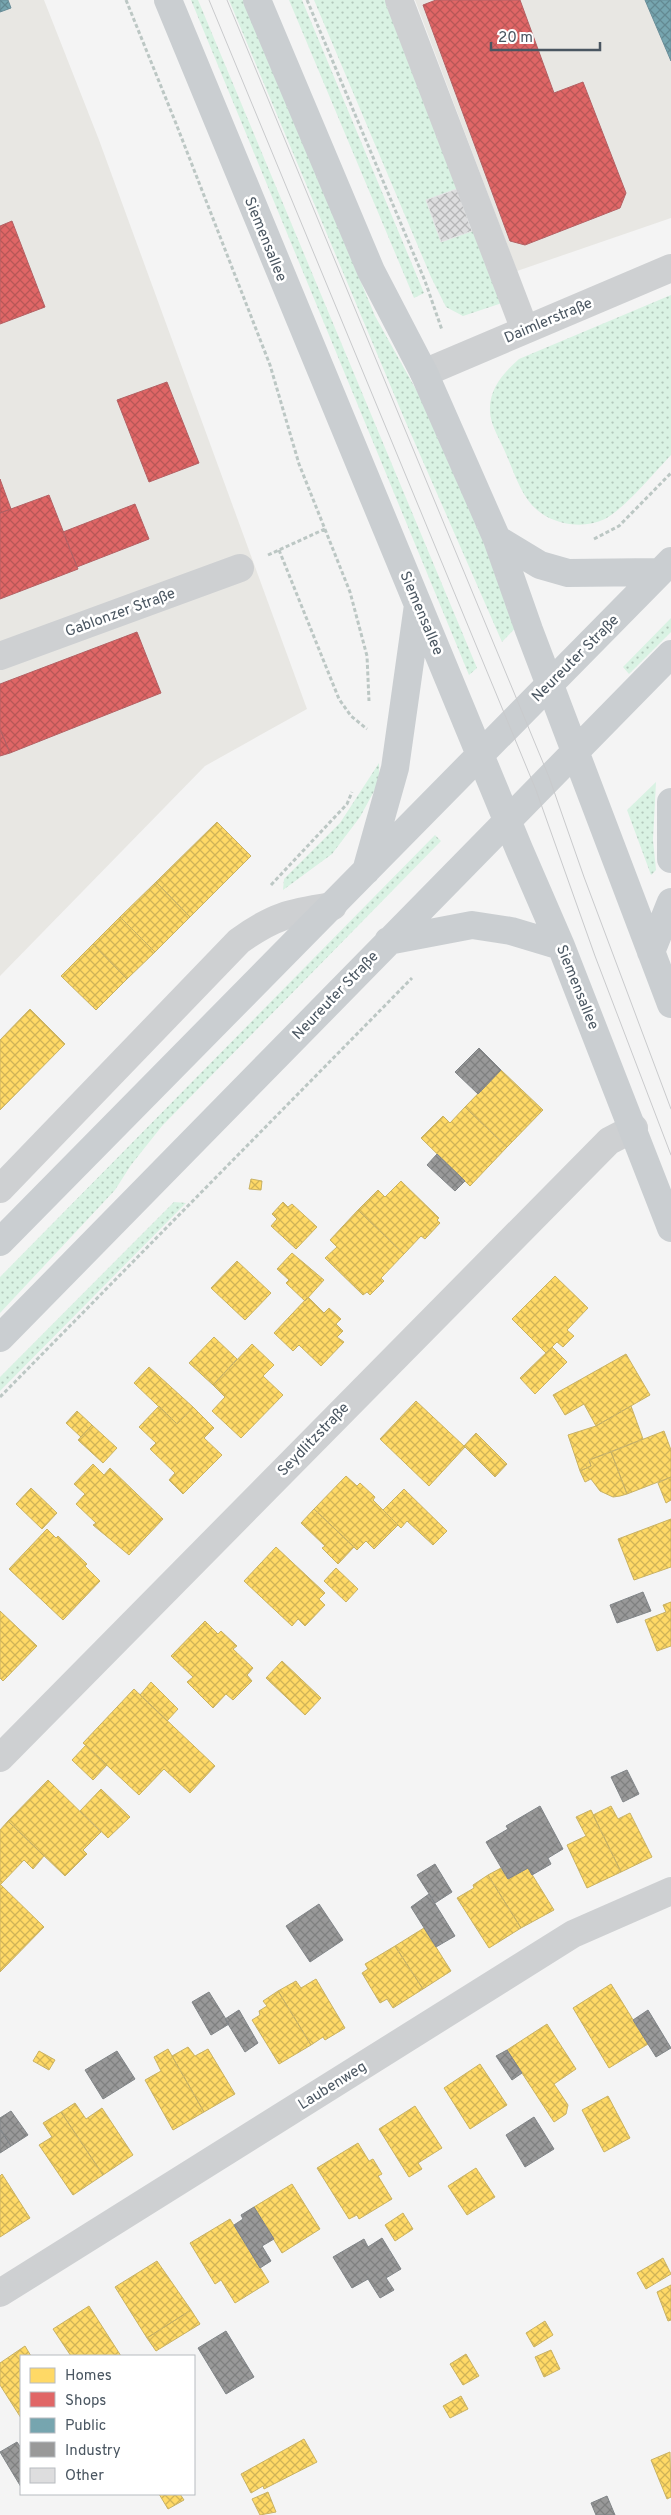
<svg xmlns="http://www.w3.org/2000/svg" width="671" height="2515" font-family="Overpass,sans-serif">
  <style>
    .commercial { fill: #e8e7e3 }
    .green { fill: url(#green-dots) }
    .homes { fill: url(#homes-cross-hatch); stroke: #c9b264 }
    .shops { fill: url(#shops-cross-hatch); stroke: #b36164 }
    .public { fill: url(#public-cross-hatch); stroke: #698d98 }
    .industry { fill: url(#industry-cross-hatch); stroke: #818588 }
    .building { fill: url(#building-cross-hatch); stroke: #e5e6e7 }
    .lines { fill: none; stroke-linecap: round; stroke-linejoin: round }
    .path { stroke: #bcc7c4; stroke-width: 3; stroke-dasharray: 4 2.5; stroke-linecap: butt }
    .minor { stroke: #ced0d2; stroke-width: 28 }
    .major { stroke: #caced1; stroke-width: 28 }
    .tram { stroke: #c9cacc; stroke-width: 1 }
    .labels { text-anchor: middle; stroke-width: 5; stroke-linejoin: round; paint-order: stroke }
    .street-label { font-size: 15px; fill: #4a5661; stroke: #fff }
  </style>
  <defs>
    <pattern id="green-dots" width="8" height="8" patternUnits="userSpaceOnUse" patternTransform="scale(1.25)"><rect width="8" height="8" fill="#d9f2e3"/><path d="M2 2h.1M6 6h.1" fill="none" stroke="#b2c7bb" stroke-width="1.8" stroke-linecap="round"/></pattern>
    <pattern id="homes-cross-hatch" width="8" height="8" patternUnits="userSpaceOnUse" patternTransform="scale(1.25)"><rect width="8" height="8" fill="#ffd966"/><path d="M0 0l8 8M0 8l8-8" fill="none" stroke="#d0b357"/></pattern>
    <pattern id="shops-cross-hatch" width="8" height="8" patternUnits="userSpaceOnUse" patternTransform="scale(1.25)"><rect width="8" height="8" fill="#e06666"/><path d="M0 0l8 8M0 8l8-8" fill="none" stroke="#b85757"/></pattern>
    <pattern id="public-cross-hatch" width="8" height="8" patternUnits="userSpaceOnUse" patternTransform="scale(1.25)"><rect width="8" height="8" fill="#76a5af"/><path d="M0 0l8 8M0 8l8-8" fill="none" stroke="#638992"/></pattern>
    <pattern id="industry-cross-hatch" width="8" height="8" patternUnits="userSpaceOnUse" patternTransform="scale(1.25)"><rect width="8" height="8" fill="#999"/><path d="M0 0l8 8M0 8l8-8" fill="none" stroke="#7f8080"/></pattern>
    <pattern id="building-cross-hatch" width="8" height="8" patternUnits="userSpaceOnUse" patternTransform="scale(1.25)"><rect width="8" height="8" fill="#ddddde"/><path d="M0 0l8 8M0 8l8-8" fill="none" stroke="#b5b6b7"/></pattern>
  </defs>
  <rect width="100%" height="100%" fill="#f4f4f4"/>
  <path class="commercial" d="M0 0H44L99 140 307 709 205 766 0 976Z
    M415 0H671V218L517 271Z"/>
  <path class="green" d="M191 0H198L477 668 469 675Z
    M229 0H244L375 316 438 429 520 623 502 642 404 418Z
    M289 0H302L424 293 414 298Z
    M314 0H389L502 303 463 316 446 307 431 277Z
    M671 295V455C654 473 625 508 605 519 592 525 578 526 564 523 526 514 520 486 506 454 501 441 490 425 490 411 489 389 503 373 519 359Z
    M671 618V632L629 674 623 667Z
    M379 763V782L360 817 332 854 283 890 284 879 340 823Z
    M656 782 653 840 656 870 651 875 627 810Z
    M435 835 441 841 162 1126 131 1165 115 1190 0 1313V1277Z
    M174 1202 186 1203 0 1391V1377Z"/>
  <path class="homes" d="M217 822 251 856 190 917 156 882Z
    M156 882 190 917 155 952 120 917Z
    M120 917 155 952 127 979 93 944Z
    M93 944 127 979 96 1010 61 976Z
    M30 1009 65 1044 0 1110V1040Z
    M501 1070 543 1110 507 1147 465 1107Z
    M465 1107 507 1147 470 1186 421 1138 443 1116 450 1123Z
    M251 1179 262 1181 261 1190 249 1189Z
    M401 1181 439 1218 437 1220 440 1223 425 1239 421 1236 404 1254 358 1210 378 1190 385 1197Z
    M283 1202 288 1207 292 1204 317 1227 296 1249 271 1226 277 1219 272 1214Z
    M358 1210 404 1254 381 1278 384 1281 370 1295 367 1292 363 1295 325 1258 337 1247 330 1240Z
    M292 1253 324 1280 305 1301 286 1283 289 1280 277 1269Z
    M237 1261 271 1293 245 1320 211 1288Z
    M555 1276 588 1308 567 1330 574 1336 563 1347 557 1342 546 1353 512 1319Z
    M308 1297 324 1313 329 1308 341 1319 336 1324 343 1331 337 1337 344 1342 321 1366 299 1345 293 1351 274 1333Z
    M214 1337 237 1359 213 1385 189 1363Z
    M252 1344 274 1365 263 1376 283 1395 241 1438 212 1411 225 1397 213 1385Z
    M552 1347 567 1362 535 1394 520 1378Z
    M626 1354 650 1395 596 1426 584 1404 565 1415 553 1395Z
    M149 1367 193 1407 177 1424 134 1383Z
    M416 1401 465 1447 429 1486 380 1439Z
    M159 1406 177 1424 193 1407 214 1428 204 1438 222 1455 183 1494 169 1480 175 1473 150 1449 156 1443 139 1427Z
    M631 1406 643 1439 589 1460 591 1466 580 1471 568 1435 596 1426Z
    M77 1411 92 1425 81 1437 66 1423Z
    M92 1425 117 1448 103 1463 78 1440Z
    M664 1431 671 1450V1477L627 1494 611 1452Z
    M476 1433 507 1464 495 1477 464 1446Z
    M611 1452 627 1494 620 1496 613 1497 600 1491 591 1479 585 1482 580 1471 591 1466 589 1460Z
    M93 1464 104 1475 110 1468 163 1519 129 1555 93 1525 96 1523 76 1504 85 1494 74 1484Z
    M346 1476 357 1486 360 1483 375 1497 373 1500 398 1525 374 1549 366 1541 357 1550 314 1509Z
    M671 1477V1500L666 1503 658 1483Z
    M31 1488 57 1513 42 1529 16 1504Z
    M404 1489 447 1531 433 1545 407 1521 401 1528 383 1510Z
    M314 1509 354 1547 338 1564 322 1548 325 1546 301 1523Z
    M671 1519V1567L634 1580 618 1539Z
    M47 1529 56 1538 58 1536 87 1564 85 1566 100 1581 63 1620 9 1569Z
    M276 1547 325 1593 319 1599 325 1605 305 1626 298 1619 292 1626 244 1581Z
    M336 1568 358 1589 346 1602 324 1581Z
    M671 1602V1646L657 1651 645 1620 666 1612 663 1605Z
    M0 1611 37 1646 3 1681 0 1678Z
    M205 1621 218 1634 221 1631 237 1646 233 1649 253 1668 247 1675 252 1681 233 1700 226 1694 213 1708 187 1682 193 1677 171 1656Z
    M282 1661 321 1698 305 1715 266 1678Z
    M151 1682 178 1709 167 1721 140 1695Z
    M134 1689 215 1766 190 1793 164 1769 139 1795 83 1743Z
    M86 1745 107 1765 93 1780 72 1760Z
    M48 1780 101 1832 83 1850 87 1854 65 1876 8 1821Z
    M101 1789 130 1817 108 1838 80 1811Z
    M611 1806 618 1819 630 1813 652 1857 621 1872 593 1815Z
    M591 1810 621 1872 587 1888 567 1845 586 1836 576 1817Z
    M8 1821 44 1856 33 1869 24 1860 0 1885V1830Z
    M501 1868 508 1879 528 1868 554 1910 521 1928 488 1875Z
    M488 1875 521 1928 489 1948 457 1898 474 1888 473 1885Z
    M0 1884 44 1927 0 1972Z
    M424 1928 451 1971 423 1989 395 1946Z
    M395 1946 423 1989 393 2008 387 1999 380 2003 362 1973 368 1969 365 1964Z
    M316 1979 345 2028 325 2040 323 2037 311 2045 278 1991 296 1981 301 1988Z
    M611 1984 648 2044 609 2068 573 2008Z
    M278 1991 311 2045 279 2064 252 2020 260 2015 259 2011 267 2006 263 2001Z
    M547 2024 576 2069 554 2084 568 2105 566 2114 554 2122 507 2050Z
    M188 2047 195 2056 208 2049 235 2094 204 2112 172 2056Z
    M168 2049 204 2112 173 2130 145 2080 161 2071 154 2057Z
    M39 2051 55 2060 49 2070 33 2061Z
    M480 2064 507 2105 470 2129 444 2088Z
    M608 2096 630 2138 604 2152 582 2110Z
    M75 2103 86 2119 102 2108 133 2155 103 2175 61 2112Z
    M415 2106 442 2148 418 2163 422 2169 409 2177 379 2129Z
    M61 2112 103 2175 73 2195 39 2145 52 2137 43 2123Z
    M358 2143 369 2161 373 2159 382 2174 378 2176 392 2199 359 2219 357 2215 349 2219 317 2168Z
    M476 2168 495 2197 467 2215 448 2186Z
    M2 2174 30 2218 0 2237V2176Z
    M292 2184 320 2229 282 2253 254 2207Z
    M403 2213 413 2229 395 2241 385 2225Z
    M230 2219 269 2282 235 2303 221 2280 215 2284 190 2243Z
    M663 2258 671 2274 646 2289 637 2273Z
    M157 2261 191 2310 147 2338 115 2287Z
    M671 2285V2320L668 2321 657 2292Z
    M89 2306 121 2356H71L53 2329Z
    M191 2310 200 2324 156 2351 147 2338Z
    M545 2321 553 2335 534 2347 526 2333Z
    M25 2346 31 2356H21V2418L0 2385V2363Z
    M551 2350 560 2369 544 2377 535 2357Z
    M466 2354 479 2376 463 2385 450 2364Z
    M461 2396 468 2409 450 2418 443 2406Z
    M304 2439 317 2462 264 2489 263 2486 251 2493 241 2474Z
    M670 2452 671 2497 667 2499 651 2460Z
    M268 2492 276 2512 260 2515 252 2499Z
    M159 2494H180L184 2500 168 2509Z"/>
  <path class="shops" d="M436 0H520L554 93 583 82 626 193 620 208 525 245 510 241 423 5Z
    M12 221 45 307 0 324V226Z
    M167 382 199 463 149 482 117 400Z
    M0 479 11 509 0 513Z
    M49 495 78 569 0 599V513Z
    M135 504 149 539 77 567 63 532Z
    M137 632 161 693 10 753 0 729V684Z
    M0 729 10 753 0 756Z"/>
  <path class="public" d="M0 0H8L11 8 0 12Z
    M645 0H671V61Z"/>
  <path class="industry" d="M479 1048 501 1070 478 1094 455 1072Z
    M437 1154 465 1181 455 1191 427 1165Z
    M643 1592 651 1611 617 1623 610 1605Z
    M627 1770 639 1794 623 1802 611 1777Z
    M540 1806 563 1849 548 1858 551 1864 532 1875 528 1868 508 1879 486 1842 508 1829 506 1826Z
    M435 1864 452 1892 435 1903 417 1875Z
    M429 1894 455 1936 436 1947 411 1907Z
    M319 1904 343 1940 310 1962 286 1926Z
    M209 1992 229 2024 211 2035 192 2002Z
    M239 2010 258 2043 245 2052 225 2019Z
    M648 2010 671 2048 656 2057 633 2020Z
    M507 2050 522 2073 512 2080 496 2056Z
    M117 2051 135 2079 103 2099 85 2070Z
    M11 2111 28 2135 11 2146 0 2129V2118Z
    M534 2117 554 2149 525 2167 506 2135Z
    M0 2129 11 2146 0 2153Z
    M254 2207 274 2239 262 2246 271 2261 260 2268 234 2225 243 2219 241 2215Z
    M382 2238 401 2269 386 2278 394 2290 380 2298 368 2279 352 2288 333 2257 364 2239 368 2247Z
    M226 2331 254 2377 226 2394 198 2348Z
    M17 2442 21 2448V2487L0 2452Z
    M607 2496 615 2515H596L591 2503Z"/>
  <path class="building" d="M457 189 472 231 441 242 426 200Z"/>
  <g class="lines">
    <path class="path" d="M126 0 175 121 270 365 299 464 350 592 367 656 369 701
      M307 0 425 281 442 330
      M594 539 619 526 671 473
      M279 550 339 699 351 716 367 729
      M268 555 325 529
      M271 885 347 804 352 792
      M0 1397 412 978"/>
    <path class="minor" d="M399 0 525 330
      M424 373 671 268
      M0 656 240 568
      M0 1189 239 941C275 915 290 913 333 906
      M0 1758 609 1141 634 1128
      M0 2293 573 1934 671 1891"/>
    <path class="major" d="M168 0 519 849 561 946 671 1228
      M257 0 371 271 424 373 497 539 529 630 671 1004
      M497 539 540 565 568 573 660 572
      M671 802V859
      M366 871 395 768 418 605
      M388 941 472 925 511 931 561 946
      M651 952 671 902
      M0 1242 671 561
      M0 1338 671 654"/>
    <path class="tram" d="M209 0 536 790 595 956 671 1155
      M227 0 549 777 584 877 671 1109"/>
  </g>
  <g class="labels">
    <g class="street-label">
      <text transform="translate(266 239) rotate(68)" y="5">Siemensallee</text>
      <text transform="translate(548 320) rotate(-23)" y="5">Daimlerstraße</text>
      <text transform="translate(120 612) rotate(-20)" y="5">Gablonzer Straße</text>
      <text transform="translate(422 613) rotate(67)" y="5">Siemensallee</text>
      <text transform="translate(575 658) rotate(-45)" y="5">Neureuter Straße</text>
      <text transform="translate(578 987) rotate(68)" y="5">Siemensallee</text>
      <text transform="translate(335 995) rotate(-46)" y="5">Neureuter Straße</text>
      <text transform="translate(313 1439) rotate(-46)" y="5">Seydlitzstraße</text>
      <text transform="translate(332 2085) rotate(-32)" y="5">Laubenweg</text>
    </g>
  </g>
  <rect x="20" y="2355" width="175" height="140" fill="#ffffff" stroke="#b7bbc0"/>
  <rect x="30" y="2368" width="25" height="15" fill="#ffd966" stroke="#b7bbc0"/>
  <text x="65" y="2380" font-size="15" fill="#4a5661">Homes</text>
  <rect x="30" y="2392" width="25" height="15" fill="#e06666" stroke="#b7bbc0"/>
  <text x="65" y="2405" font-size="15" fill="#4a5661">Shops</text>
  <rect x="30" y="2418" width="25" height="15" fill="#76a5af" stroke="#b7bbc0"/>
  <text x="65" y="2430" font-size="15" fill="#4a5661">Public</text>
  <rect x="30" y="2442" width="25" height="15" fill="#999999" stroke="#b7bbc0"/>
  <text x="65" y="2455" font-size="15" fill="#4a5661">Industry</text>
  <rect x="30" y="2468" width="25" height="15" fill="#ddddde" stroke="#b7bbc0"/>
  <text x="65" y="2480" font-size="15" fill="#4a5661">Other</text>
  <path d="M491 42v8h109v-8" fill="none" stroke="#4a5661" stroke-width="2.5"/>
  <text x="498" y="42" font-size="15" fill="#4a5661" stroke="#ffffff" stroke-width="4" paint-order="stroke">20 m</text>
</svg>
